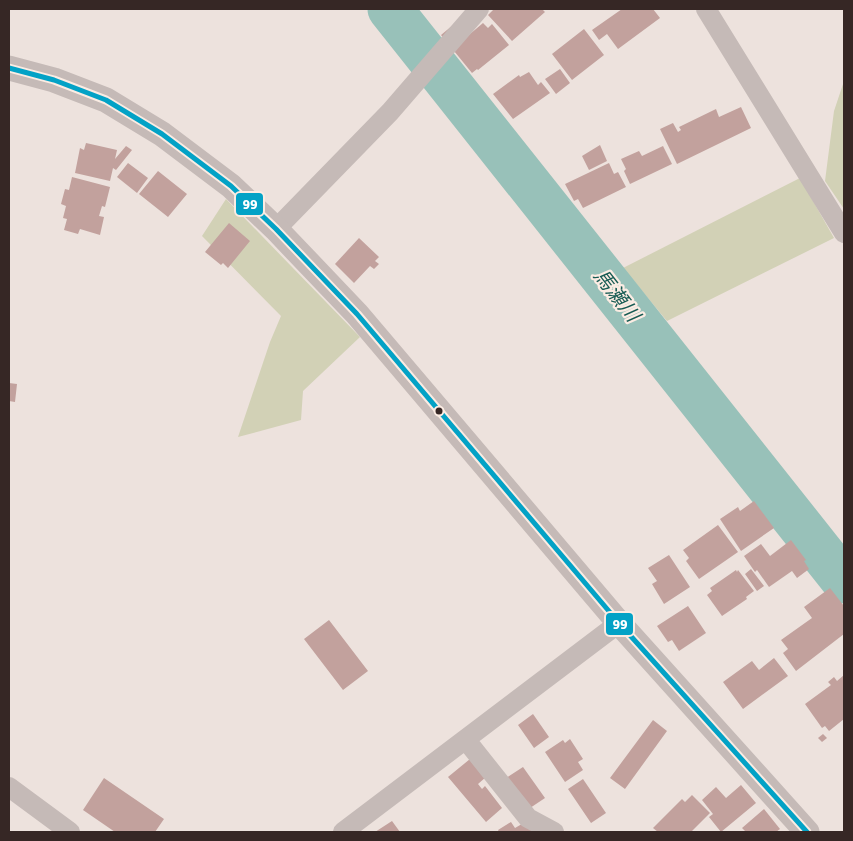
<svg xmlns="http://www.w3.org/2000/svg" width="853" height="841" font-family="Signika,'Noto Sans JP',sans-serif">
  <style>
    .green { fill: #d2d1b6 }
    .lines { fill: none; stroke-linecap: round; stroke-linejoin: round }
    .river { stroke: #98c1b9; stroke-width: 45 }
    .building { fill: #c2a19d }
    .minor { stroke: #c5bab7; stroke-width: 20 }
    .tertiary { stroke: #c5bab7; stroke-width: 25 }
    .bus-1-casing { stroke: #fbece3; stroke-width: 9 }
    .bus-1 { stroke: #03a2c6; stroke-width: 5 }
    .bus-dot { fill: #362725; stroke: #fbece3; stroke-width: 2 }
    .labels { text-anchor: middle; stroke-width: 4.5; stroke-linejoin: round; paint-order: stroke }
    .water-label { font-size: 20px; font-style: italic; fill: #175b53; stroke: #fbece3 }
    .line-badge { stroke: #fbece3; stroke-width: 2 }
    .badge-label { font-size: 14px; text-anchor: middle; font-weight: bold; fill: #fff }
  </style>
  <rect width="100%" height="100%" fill="#ede2dd"/>
  <path class="green" d="M844 81V209L825 181 834 111Z
    M800 178 834 238 667 321 623 268Z
    M226 199 360 337 303 391 301 420 238 437 270 342 281 316 202 236Z"/>
  <g class="lines">
    <path class="river" d="M390 9 844 581"/>
  </g>
  <path class="building" d="M494 9H542L545 12 512 41 488 15Z
    M622 9H653L660 18 618 49 607 34 599 40 592 30Z
    M483 23 488 28 492 24 509 45 478 70 477 69 472 73 441 35 453 25 457 45Z
    M584 29 604 55 572 80 552 54Z
    M560 69 570 83 556 94 545 79Z
    M529 72 538 85 541 82 550 93 513 119 493 94 519 75 520 77Z
    M741 107 751 128 677 164 660 129 673 123 678 132 681 130 679 127 716 109 719 117Z
    M86 143 117 150 115 159 126 146 132 150 116 170 113 168 110 181 75 173 80 148 84 150Z
    M600 145 607 161 589 170 582 156Z
    M663 146 672 164 630 184 624 171 626 169 621 159 639 151 642 156Z
    M128 163 148 178 137 193 117 177Z
    M609 163 614 174 618 172 626 187 583 208 578 199 574 201 565 184Z
    M158 171 187 194 168 217 139 194Z
    M72 177 110 187 105 207 102 206 99 216 104 217 100 235 80 229 78 234 64 230 67 219 63 218 66 206 61 204 65 189 69 190Z
    M229 223 250 241 228 268 223 263 221 265 205 252Z
    M359 238 379 257 375 261 379 264 374 269 370 266 354 283 335 264Z
    M9 383 17 384 15 402 9 401Z
    M754 501 774 528 741 551 720 519 738 507 740 511Z
    M718 525 738 552 699 579 686 561 689 558 683 550Z
    M791 540 806 560 804 561 809 569 797 578 792 571 769 587 757 570 755 572 744 556 761 544 770 556Z
    M669 555 690 587 664 604 652 584 657 581 648 568Z
    M751 569 764 586 757 591 745 574Z
    M736 570 737 572 738 570 754 591 746 597 747 599 722 616 707 595 712 591 710 588Z
    M830 588 844 606V634L796 671 783 653 788 649 781 640 812 618 804 607Z
    M688 606 706 633 679 651 672 640 668 642 657 626Z
    M329 620 368 671 343 690 304 639Z
    M774 658 788 676 743 709 723 682 752 661 759 670Z
    M844 675V719L829 731 825 726 822 728 805 704 831 685 828 682 834 677 837 681Z
    M533 714 549 737 534 748 518 725Z
    M653 720 667 731 625 789 610 778Z
    M823 734 827 738 822 742 818 738Z
    M570 739 583 759 578 762 583 770 565 782 545 752 563 740 565 743Z
    M470 759 486 777 478 784 482 789 485 786 502 808 486 822 448 777Z
    M523 767 545 798 524 812 506 778Z
    M104 778 164 819 155 832H115L83 810Z
    M583 779 606 813 591 823 568 789Z
    M741 785 756 803 721 832 709 817 713 814 702 800 716 787 726 798Z
    M692 795 710 813 691 832H658L653 828 682 799 685 802Z
    M764 809 780 829 776 832H746L742 828Z
    M392 821 400 832H375Z
    M527 821 540 832H499L498 830 511 822 515 828Z"/>
  <g class="lines">
    <path class="minor" d="M706 9 844 233
      M276 229 390 112 479 9
      M466 740 528 818 554 832
      M9 787 70 832
      M343 832 619 623"/>
    <path class="tertiary" d="M9 68 54 80 106 100 162 134 231 186 276 229 357 314 619 623 807 832"/>
    <defs>
      <path id="bus-1" d="M9 68 54 80 106 100 162 134 231 186 276 229 357 314 619 623 807 832"/>
    </defs>
    <use href="#bus-1" class="bus-1-casing"/>
    <use href="#bus-1" class="bus-1"/>
  </g>
  <circle class="bus-dot" cx="439" cy="411" r="4.5"/>
  <g class="labels">
    <g class="water-label">
      <text transform="translate(617 295) rotate(52)" y="7">馬瀬川</text>
    </g>
  </g>
  <g class="line-badge">
    <rect x="235" y="192" width="29" height="24" rx="5" fill="#03a2c6"/>
    <rect x="605" y="612" width="29" height="24" rx="5" fill="#03a2c6"/>
  </g>
  <g class="badge-label">
    <text x="250" y="209">99</text>
    <text x="620" y="629">99</text>
  </g>
  <rect width="853" height="841" fill="none" stroke="#362725" stroke-width="20"/>
</svg>
